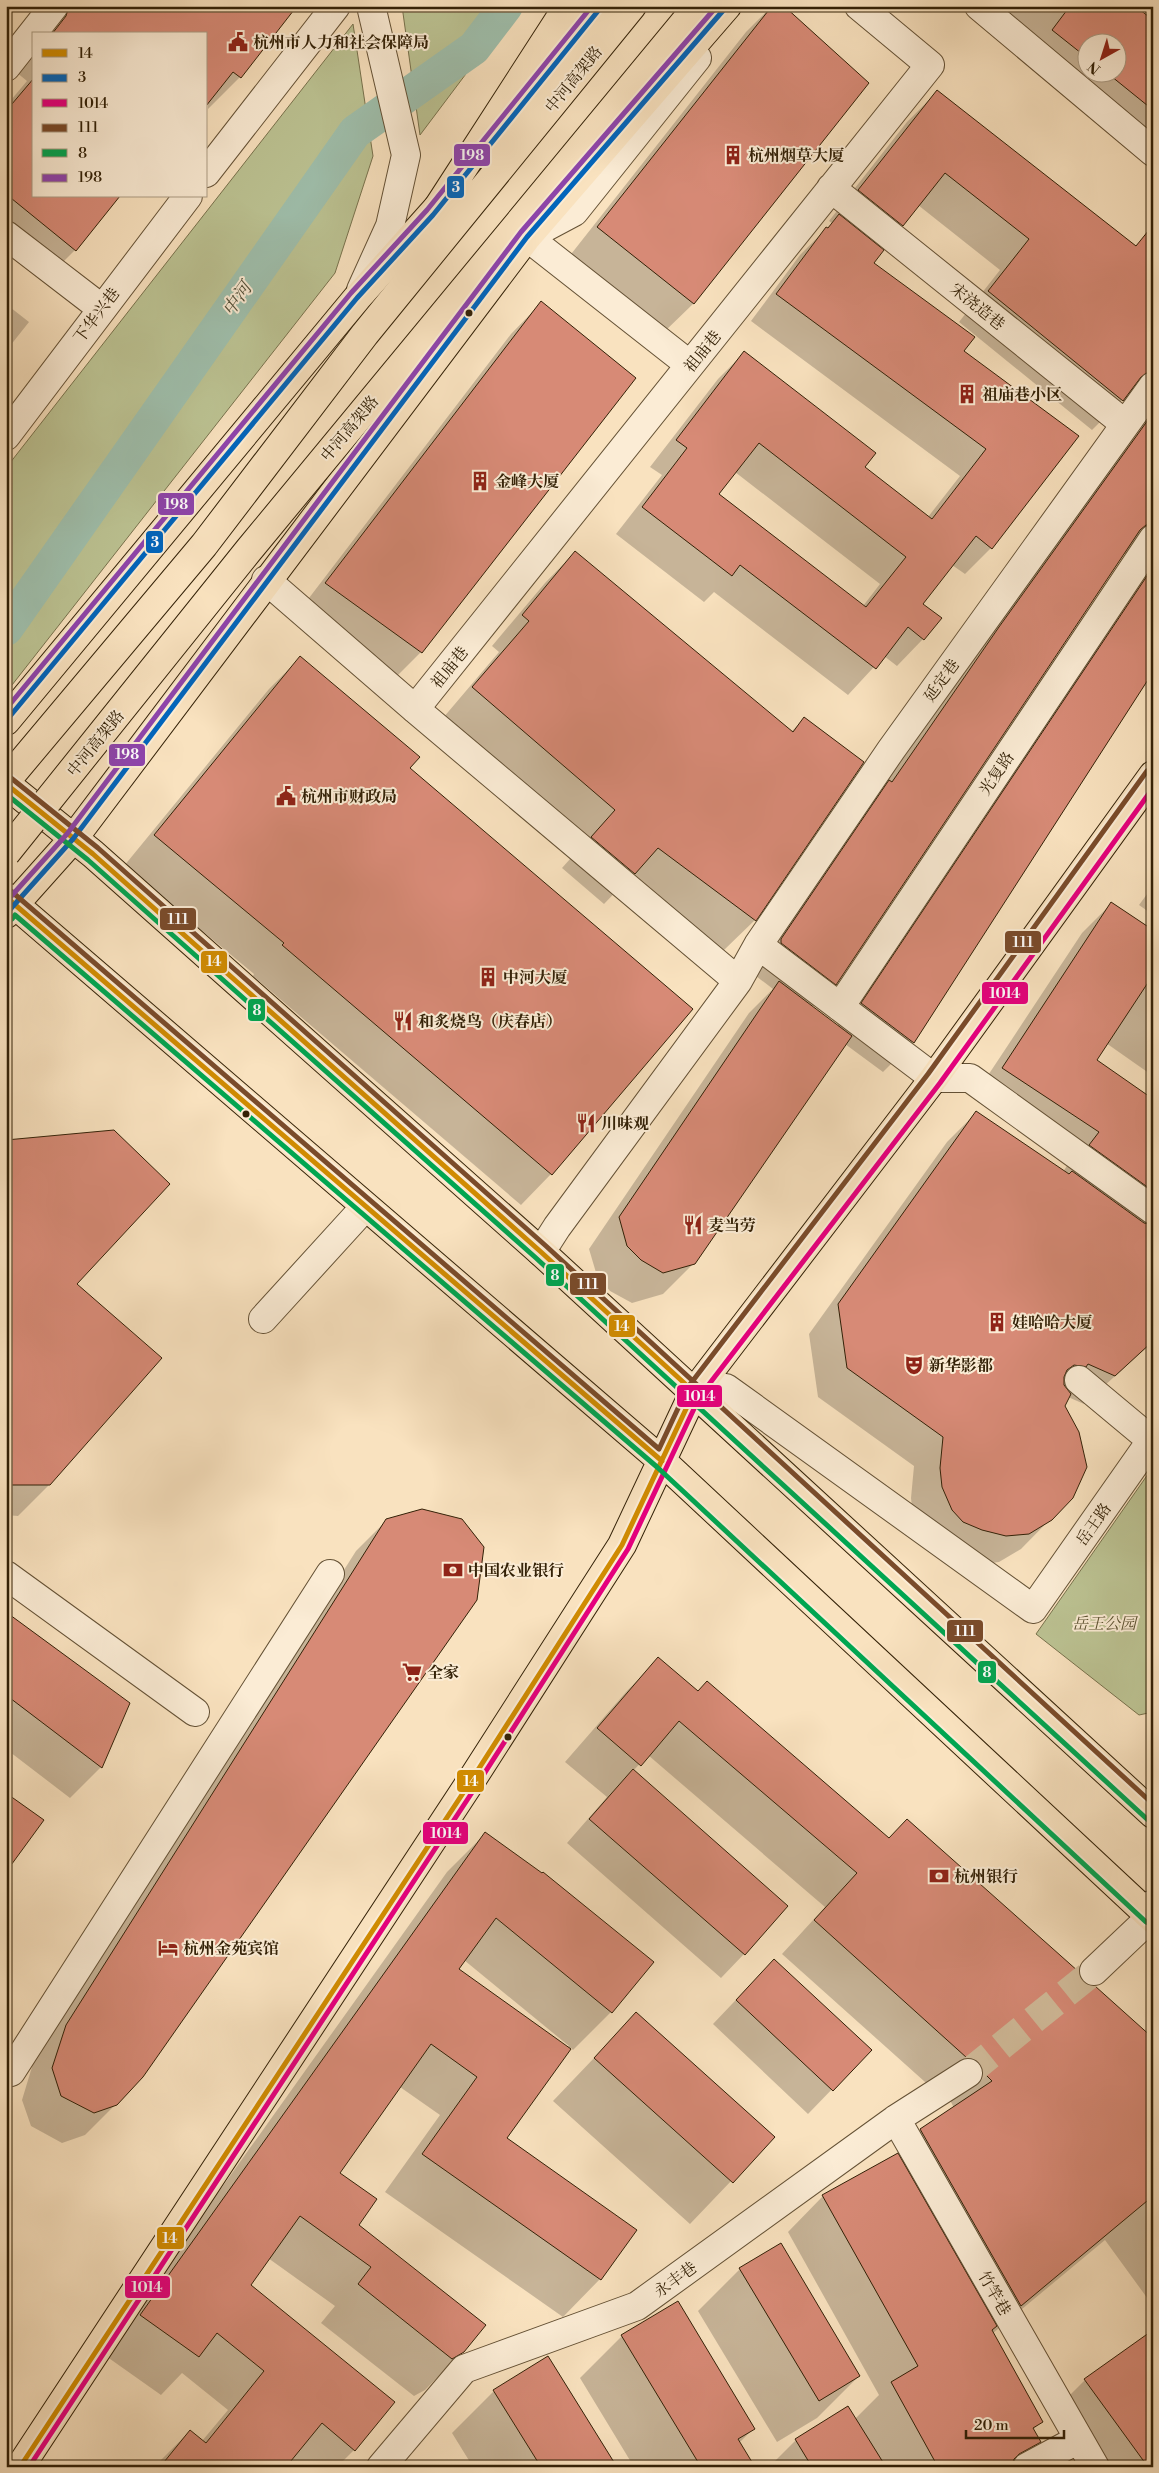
<svg xmlns="http://www.w3.org/2000/svg" width="1159" height="2473" font-family="'Libre Bodoni','Noto Serif SC',serif">
  <style>
    .green { fill: #bcc393; stroke: #78724d }
    .shadow { fill: #0003; fill-rule: evenodd }
    .lines { fill: none; stroke-linecap: round; stroke-linejoin: round }
    .canal { stroke: #9fbfac; stroke-width: 34 }
    .building { fill: #d78a76; stroke: #332107; fill-rule: evenodd }
    .minor-tunnel { stroke: #d1bb9a; stroke-width: 28; stroke-dasharray: 28 14; stroke-linecap: butt }
    .minor-casing { stroke: #645135; stroke-width: 30 }
    .major-casing { stroke: #332107; stroke-width: 30 }
    .highway-casing { stroke: #332107; stroke-width: 30 }
    .minor { stroke: #fbecd5; stroke-width: 28 }
    .major { stroke: #f9e2bf; stroke-width: 28 }
    .highway { stroke: #f9e2bf; stroke-width: 28 }
    .highway-bridge-casing { stroke: #332107; stroke-width: 30; stroke-linecap: butt }
    .highway-bridge { stroke: #f9e2bf; stroke-width: 28 }
    .bus-1-casing { stroke: #fbecd5; stroke-width: 9 }
    .bus-2-casing { stroke: #fbecd5; stroke-width: 9 }
    .bus-3-casing { stroke: #fbecd5; stroke-width: 9 }
    .bus-4-casing { stroke: #fbecd5; stroke-width: 9 }
    .bus-5-casing { stroke: #fbecd5; stroke-width: 9 }
    .bus-6-casing { stroke: #fbecd5; stroke-width: 9 }
    .bus-1 { stroke: #d08b01; stroke-width: 5 }
    .bus-2 { stroke: #0065bd; stroke-width: 5 }
    .bus-3 { stroke: #e5007d; stroke-width: 5 }
    .bus-4 { stroke: #7a4b2a; stroke-width: 5 }
    .bus-5 { stroke: #00a651; stroke-width: 5 }
    .bus-6 { stroke: #8e44ad; stroke-width: 5 }
    .bus-dot { fill: #332107; stroke: #fbecd5; stroke-width: 2 }
    .labels { text-anchor: middle; stroke-width: 4; stroke-linejoin: round; paint-order: stroke }
    .poi-label { font-size: 16px; font-weight: bold; fill: #332107; stroke: #fbecd5; text-anchor: start }
    .street-label { font-size: 16px; fill: #332107; stroke: #fbecd5 }
    .park-label { font-size: 16px; font-style: italic; fill: #5c5231; stroke: #fbecd5 }
    .water-label { font-size: 18px; font-style: italic; fill: #535039; stroke: #fbecd5 }
    .line-badge { stroke: #fbecd5; stroke-width: 2 }
    .badge-label { font-size: 14px; text-anchor: middle; font-weight: bold; fill: #fff }
  </style>
  <rect width="100%" height="100%" fill="#f9e2bf"/>
  <filter id="stains"><feTurbulence type="fractalNoise" baseFrequency=".004" numOctaves="4"/><feColorMatrix values="0 0 0 0 .2 0 0 0 0 .09 0 0 0 0 .02 0 0 0 .5 -.17"/></filter>
  <radialGradient id="worn" r=".72"><stop offset=".6" stop-color="#630" stop-opacity="0"/><stop offset="1" stop-color="#630" stop-opacity=".3"/></radialGradient>
  <path class="green" d="M402 6H517L420 135Z
    M353 24 373 156 335 273 12 685 6 681V468Z
    M1153 1467V1712L1139 1715 1036 1634Z"/>
  <path class="shadow" d="M62 6H296L240 77 208 109 206 34H39Z
    M772 6 867 83 693 304 662 334 568 258 746 32Z
    M999 6H1133L1153 21V164L1022 61 1040 38ZM1086 42H1116V72H1086Z
    M34 50V196L75 250 43 282 6 252V106L27 81 16 72Z
    M937 92 1134 247 1147 235 1153 239V670L913 1042 883 1072 845 1044 694 1263 663 1294 632 1303 610 1291 597 1276 589 1249 749 1013 773 989 752 973 1132 403 1122 400 1092 430 959 322 1000 270 918 205 879 248 872 263 963 352 1078 437 991 548 965 574 952 565 921 604 923 639 897 666 884 656 848 695 714 592 704 602 616 534 662 475 650 467 718 379 744 353 863 467 928 517 960 476 751 321 800 255 832 223 829 221 907 122ZM735 472 880 584 863 606 718 494ZM1123 553 1132 556 1136 579 837 1026 812 1007 835 984Z
    M541 303 634 379 421 652 390 683 296 615 511 334Z
    M6 304 29 322 6 351Z
    M575 552 791 732 804 719 755 920 724 950 628 879 604 904 562 868 586 841 443 718 499 652 492 646 545 583Z
    M300 658 408 769 551 1174 521 1205 253 976 254 974 124 866 269 689Z
    M1153 886V915L1139 905Z
    M1111 904 1153 931V1076L1106 1043 1095 1060 1153 1100V1342L1084 1404 1068 1397 1064 1406 1072 1497 1021 1549 999 1562 976 1565 913 1517 911 1498 914 1466 818 1397 809 1334 947 1142 976 1113 1063 1172 1070 1161 973 1098 1082 933Z
    M6 1141 76 1284 49 1485 18 1516 6 1515Z
    M387 1520 116 2104 85 2135 62 2143 31 2126 22 2100 35 2057 356 1551Z
    M6 1613 101 1767 70 1798 6 1749Z
    M658 1659 697 1692 889 1839 1082 1983 1153 2040V2306L1105 2240 992 2334 1041 2422 1033 2430 1040 2441 1014 2467H774L772 2464 796 2440 855 2419 879 2395 788 2232 823 2196 894 2157 921 2130 954 2108 949 2098 934 2090 782 1954 825 1907 648 1755 633 1771 744 1954 721 1978 567 1843 607 1797 565 1762 626 1692Z
    M485 1834 611 2012 573 2050 571 2048 506 2139 600 2279 563 2317 385 2192 440 2115 400 2087 338 2173 357 2225 463 2351 425 2390 414 2396 321 2323 335 2306 268 2258 249 2286 354 2450 337 2467H291L287 2464 285 2467H154L190 2431 202 2441 228 2410 182 2373 161 2395 103 2354 447 1872ZM464 1960 569 2046 567 2048 457 1970Z
    M751 1984 870 2050 808 2114 713 2024Z
    M636 2014 773 2137 690 2224 553 2101Z
    M740 2269 859 2376 817 2418 777 2442 698 2311Z
    M622 2336 753 2429 739 2443 753 2467H634L580 2378Z
    M1085 2380 1153 2467H1092L1053 2412Z
    M494 2391 616 2467H473L452 2433Z"/>
  <g class="lines">
    <path class="canal" d="M6 629 355 132 474 48 506 6"/>
  </g>
  <path class="building" d="M69 6H297L241 78 233 72 206 106V34H52L66 16Z
    M772 6H784L869 83 694 304 597 227Z
    M1070 6H1135L1153 20V110L1106 72H1116V42H1086V57L1052 30Z
    M34 78V196H120L76 251 6 194V111Z
    M937 90 1136 246 1153 225V371L1141 377 1123 401 988 291 1029 239 945 173 903 226 858 190Z
    M839 214 884 250 874 263 975 337 964 351 1079 436 992 549 976 536 923 604 942 618 924 640 908 627 876 669 740 565 732 576 642 507 687 448 676 440 744 351 876 453 865 467 932 519 986 449 776 294 826 227 828 228ZM759 443 906 557 866 607 719 494Z
    M541 301 636 378 422 653 325 583Z
    M1153 413V524L1146 525 1140 530 836 985 781 943V939L889 780 892 782 999 627Z
    M575 551 793 732 804 717 864 762 756 921 658 848 635 874 591 837 615 810 472 687 529 621 522 615Z
    M1153 567V672L914 1043 861 1003Z
    M300 656 420 757 410 768 693 1009 552 1175 282 945 284 943 154 835Z
    M1111 902 1153 930V975L1097 1060 1153 1099V1191L1089 1145 1099 1132 1002 1068Z
    M779 981 852 1036 695 1264 663 1273 641 1260 627 1246 619 1217Z
    M976 1111 1069 1174 1072 1171 1144 1223 1153 1225V1341L1115 1376 1088 1364 1086 1367 1074 1365 1067 1370 1064 1377V1385L1071 1394 1065 1406 1079 1432 1087 1467 1073 1498 1052 1520 1029 1534 1006 1536 982 1530 963 1522 952 1510 942 1487 940 1468 943 1437 847 1368 838 1304Z
    M114 1130 170 1184 77 1284 162 1358 50 1485H6V1140Z
    M422 1509 462 1519 484 1547 477 1600 143 2077 117 2105 94 2113 61 2096 52 2068 66 2025 386 1519Z
    M6 1612 130 1703 102 1768 6 1695Z
    M658 1657 698 1691 707 1681 889 1838 907 1819 1079 1972 1083 1982 1095 1986 1153 2038V2196L1021 2306 920 2129 992 2081 984 2073 981 2065 976 2059 967 2058 814 1920 857 1873 679 1721 641 1766 597 1728Z
    M633 1769 788 1906 745 1955 589 1819Z
    M6 1793 44 1820 6 1872Z
    M485 1832 542 1873 543 1872 654 1962 612 2013 496 1918 459 1969 571 2049 507 2138 637 2230 601 2280 422 2154 477 2077 431 2044 340 2173 377 2199 359 2225 486 2325 464 2352 452 2359 358 2284 371 2267 300 2216 251 2285 395 2402 355 2451 322 2423 286 2467H160L190 2430 206 2443 264 2371 217 2333 199 2357 140 2315Z
    M774 1959 872 2050 833 2091 736 2000Z
    M636 2012 775 2137 733 2183 594 2058Z
    M898 2153 997 2326 992 2330 1043 2422 1033 2428 1041 2442 1019 2454 1014 2459 1011 2467H938L891 2382 918 2366 822 2195Z
    M781 2243 860 2376 819 2401 739 2268Z
    M678 2301 755 2429 738 2439 755 2467H701L621 2335Z
    M1153 2330V2467H1148L1084 2379Z
    M548 2356 617 2467H541L493 2390Z
    M848 2406 886 2467H812L795 2439Z"/>
  <g class="lines">
    <path class="minor-tunnel" d="M968 2073 1094 1971"/>
    <defs>
      <path id="minor" d="M979 6 1153 152
        M6 67 54 6
        M206 173 336 6
        M831 188 1125 424
        M6 235 101 308
        M361 290 390 226 406 155 371 6
        M690 365 527 237 574 212 697 58
        M6 436 188 196
        M266 580 415 709 738 981 557 1227 541 1252
        M415 709 930 65 859 6
        M758 945 934 1078H970L1153 1210
        M738 981 758 945 891 750 1153 386
        M840 1007 1153 539
        M263 1319 365 1207
        M1079 1380 1151 1440
        M694 1392 726 1388 1033 1609 1153 1438
        M6 1575 195 1712
        M1094 1971 1151 1917 1153 1904
        M6 2073 11 2072 330 1574
        M896 2119 1095 2467
        M381 2467 464 2369 637 2306 896 2119 968 2073
        M1027 2467 1079 2439"/>
      <path id="major" d="M491 143 602 6
        M6 721 357 298 448 196
        M6 784 93 854 541 1252 1153 1814
        M6 897 662 1461 1153 1919
        M6 914 73 839 527 237 727 6
        M20 2467 469 1784 622 1545 694 1392 934 1078 1153 775"/>
      <path id="highway" d="M433 215 568 6
        M6 781 204 545 365 334 632 6"/>
    </defs>
    <use href="#minor" class="minor-casing"/>
    <use href="#major" class="major-casing"/>
    <use href="#highway" class="highway-casing"/>
    <use href="#minor" class="minor"/>
    <use href="#major" class="major"/>
    <use href="#highway" class="highway"/>
    <defs>
      <path id="highway-bridge" d="M6 853 248 551 698 6"/>
    </defs>
    <use href="#highway-bridge" class="highway-bridge-casing"/>
    <use href="#highway-bridge" class="highway-bridge"/>
    <defs>
      <path id="bus-1" d="M6 784 93 854 541 1252 694 1392 622 1545 469 1784 20 2467
        M6 897 662 1461"/>
      <path id="bus-2" d="M6 721 357 298 433 215 602 6
        M6 914 73 839 527 237 727 6"/>
      <path id="bus-3" d="M29 2467 475 1788 628 1549 700 1396 940 1083 1153 788"/>
      <path id="bus-4" d="M11 778 98 848 546 1246 1153 1804
        M11 891 659 1449 688 1387 928 1074 1147 771"/>
      <path id="bus-5" d="M6 794 88 860 536 1258 1148 1820
        M12 919 15 915 657 1467 1146 1922 1153 1924"/>
      <path id="bus-6" d="M6 709 351 293 427 210 592 6
        M6 902 67 834 521 232 717 6"/>
    </defs>
    <use href="#bus-1" class="bus-1-casing"/>
    <use href="#bus-2" class="bus-2-casing"/>
    <use href="#bus-3" class="bus-3-casing"/>
    <use href="#bus-4" class="bus-4-casing"/>
    <use href="#bus-5" class="bus-5-casing"/>
    <use href="#bus-6" class="bus-6-casing"/>
    <use href="#bus-1" class="bus-1"/>
    <use href="#bus-2" class="bus-2"/>
    <use href="#bus-3" class="bus-3"/>
    <use href="#bus-4" class="bus-4"/>
    <use href="#bus-5" class="bus-5"/>
    <use href="#bus-6" class="bus-6"/>
  </g>
  <defs>
    <symbol id="civic-bare" viewBox="-9 -9 18 18"><path d="M-.6-6.5H3V-4.5H.6V-3L4-1V1h2V6H-6V1h2V-1L-.6-3ZM-1.2 2.5V6h2.4V2.5Z" fill="#8f2418" stroke="#fbecd5" stroke-width="2.5" paint-order="stroke"/></symbol>
    <symbol id="building-bare" viewBox="-9 -9 18 18"><path d="M-4-6H4V6H1V3H-1V6H-4ZM-2.5-4.3h1.7v1.8h-1.7ZM.8-4.3h1.7v1.8H.8ZM-2.5-1h1.7V.8h-1.7ZM.8-1h1.7V.8H.8Z" fill="#8f2418" stroke="#fbecd5" stroke-width="2.5" paint-order="stroke"/></symbol>
    <symbol id="restaurant-bare" viewBox="-9 -9 18 18"><path d="M-5-6h1v4h1v-4h1v4h1v-4h1v5L-1.5 .5V6h-2V.5L-5-1ZM5-6V6H3V1.5H1.5Q1.5-4 5-6Z" fill="#8f2418" stroke="#fbecd5" stroke-width="2.5" paint-order="stroke"/></symbol>
    <symbol id="theatre-bare" viewBox="-9 -9 18 18"><path d="M-5-5.5Q0-4 5-5.5V0Q5 5 0 6Q-5 5-5 0ZM-3.3-2.5H-1v1.5H-3.3ZM1-2.5H3.3v1.5H1ZM-2.8 1Q0 5.5 2.8 1Z" fill="#8f2418" stroke="#fbecd5" stroke-width="2.5" paint-order="stroke"/></symbol>
    <symbol id="bank-bare" viewBox="-9 -9 18 18"><path d="M-6-4H6V4H-6ZM0-2.3a2.3 2.3 0 1 0 0 4.6a2.3 2.3 0 1 0 0-4.6Z" fill="#8f2418" stroke="#fbecd5" stroke-width="2.5" paint-order="stroke"/></symbol>
    <symbol id="supermarket-bare" viewBox="-9 -9 18 18"><path d="M-6-5.5h2.5l.6 2H6L4.5 2H-2.5L-4.4-4H-6ZM-1.5 3.2a1.3 1.3 0 1 0 .1 0ZM3 3.2a1.3 1.3 0 1 0 .1 0Z" fill="#8f2418" stroke="#fbecd5" stroke-width="2.5" paint-order="stroke"/></symbol>
    <symbol id="hotel-bare" viewBox="-9 -9 18 18"><path d="M-6-4.5h1.5V1H6V5H4.5V3h-9V5H-6ZM-4 0a1.8 1.8 0 1 1 3.6 0ZM.5 0V-2.5h3Q6-2.5 6 0Z" fill="#8f2418" stroke="#fbecd5" stroke-width="2.5" paint-order="stroke"/></symbol>
  </defs>
  <g fill-rule="evenodd">
    <use href="#civic-bare" x="224" y="28" width="28" height="28"/>
    <use href="#building-bare" x="719" y="141" width="28" height="28"/>
    <use href="#building-bare" x="953" y="380" width="28" height="28"/>
    <use href="#building-bare" x="466" y="467" width="28" height="28"/>
    <use href="#civic-bare" x="272" y="782" width="28" height="28"/>
    <use href="#building-bare" x="474" y="963" width="28" height="28"/>
    <use href="#restaurant-bare" x="389" y="1007" width="28" height="28"/>
    <use href="#restaurant-bare" x="572" y="1109" width="28" height="28"/>
    <use href="#restaurant-bare" x="679" y="1211" width="28" height="28"/>
    <use href="#building-bare" x="983" y="1308" width="28" height="28"/>
    <use href="#theatre-bare" x="900" y="1351" width="28" height="28"/>
    <use href="#bank-bare" x="439" y="1556" width="28" height="28"/>
    <use href="#supermarket-bare" x="398" y="1658" width="28" height="28"/>
    <use href="#bank-bare" x="925" y="1862" width="28" height="28"/>
    <use href="#hotel-bare" x="154" y="1934" width="28" height="28"/>
  </g>
  <g class="bus-dot">
    <circle cx="469" cy="313" r="4.5"/>
    <circle cx="246" cy="1114" r="4.5"/>
    <circle cx="508" cy="1737" r="4.5"/>
  </g>
  <g class="labels">
    <g class="poi-label">
      <text x="253" y="48">杭州市人力和社会保障局</text>
      <text x="748" y="161">杭州烟草大厦</text>
      <text x="982" y="400">祖庙巷小区</text>
      <text x="495" y="487">金峰大厦</text>
      <text x="301" y="802">杭州市财政局</text>
      <text x="503" y="983">中河大厦</text>
      <text x="418" y="1027">和炙烧鸟（庆春店）</text>
      <text x="601" y="1129">川味观</text>
      <text x="708" y="1231">麦当劳</text>
      <text x="1012" y="1328">娃哈哈大厦</text>
      <text x="929" y="1371">新华影都</text>
      <text x="468" y="1576">中国农业银行</text>
      <text x="427" y="1678">全家</text>
      <text x="954" y="1882">杭州银行</text>
      <text x="183" y="1954">杭州金苑宾馆</text>
    </g>
    <g class="street-label">
      <text transform="translate(573 79) rotate(-51)" y="6">中河高架路</text>
      <text transform="translate(978 306) rotate(39)" y="6">宋浇造巷</text>
      <text transform="translate(96 315) rotate(-53)" y="6">下华兴巷</text>
      <text transform="translate(702 351) rotate(-51)" y="6">祖庙巷</text>
      <text transform="translate(349 428) rotate(-50)" y="6">中河高架路</text>
      <text transform="translate(449 667) rotate(-51)" y="6">祖庙巷</text>
      <text transform="translate(941 680) rotate(-54)" y="6">延定巷</text>
      <text transform="translate(95 743) rotate(-51)" y="6">中河高架路</text>
      <text transform="translate(996 773) rotate(-56)" y="6">光复路</text>
      <text transform="translate(1093 1524) rotate(-55)" y="6">岳王路</text>
      <text transform="translate(675 2279) rotate(-36)" y="6">永丰巷</text>
      <text transform="translate(995 2293) rotate(60)" y="6">竹竿巷</text>
    </g>
    <g class="park-label">
      <text x="1104" y="1629">岳王公园</text>
    </g>
    <g class="water-label">
      <text transform="translate(237 299) rotate(-55)" y="6">中河</text>
    </g>
  </g>
  <g class="line-badge">
    <rect x="453" y="143" width="38" height="24" rx="5" fill="#8e44ad"/>
    <rect x="446" y="175" width="19" height="24" rx="5" fill="#0065bd"/>
    <rect x="157" y="492" width="38" height="24" rx="5" fill="#8e44ad"/>
    <rect x="145" y="530" width="19" height="24" rx="5" fill="#0065bd"/>
    <rect x="108" y="743" width="38" height="24" rx="5" fill="#8e44ad"/>
    <rect x="159" y="907" width="38" height="24" rx="5" fill="#7a4b2a"/>
    <rect x="1004" y="930" width="38" height="24" rx="5" fill="#7a4b2a"/>
    <rect x="200" y="950" width="28" height="24" rx="5" fill="#d08b01"/>
    <rect x="981" y="981" width="48" height="24" rx="5" fill="#e5007d"/>
    <rect x="247" y="998" width="19" height="24" rx="5" fill="#00a651"/>
    <rect x="545" y="1263" width="20" height="24" rx="5" fill="#00a651"/>
    <rect x="569" y="1272" width="38" height="24" rx="5" fill="#7a4b2a"/>
    <rect x="608" y="1314" width="28" height="24" rx="5" fill="#d08b01"/>
    <rect x="676" y="1384" width="47" height="24" rx="5" fill="#e5007d"/>
    <rect x="946" y="1619" width="38" height="24" rx="5" fill="#7a4b2a"/>
    <rect x="977" y="1660" width="20" height="24" rx="5" fill="#00a651"/>
    <rect x="456" y="1769" width="29" height="24" rx="5" fill="#d08b01"/>
    <rect x="422" y="1821" width="47" height="24" rx="5" fill="#e5007d"/>
    <rect x="156" y="2226" width="29" height="24" rx="5" fill="#d08b01"/>
    <rect x="124" y="2275" width="47" height="24" rx="5" fill="#e5007d"/>
  </g>
  <g class="badge-label">
    <text x="472" y="160">198</text>
    <text x="456" y="192">3</text>
    <text x="176" y="509">198</text>
    <text x="155" y="547">3</text>
    <text x="127" y="759">198</text>
    <text x="178" y="924">111</text>
    <text x="1023" y="947">111</text>
    <text x="214" y="966">14</text>
    <text x="1005" y="998">1014</text>
    <text x="257" y="1015">8</text>
    <text x="555" y="1280">8</text>
    <text x="588" y="1289">111</text>
    <text x="622" y="1331">14</text>
    <text x="700" y="1401">1014</text>
    <text x="965" y="1636">111</text>
    <text x="987" y="1677">8</text>
    <text x="471" y="1786">14</text>
    <text x="446" y="1838">1014</text>
    <text x="170" y="2243">14</text>
    <text x="147" y="2292">1014</text>
  </g>
  <rect width="1159" height="2473" fill="none" stroke="#f9e2bf" stroke-width="25"/>
  <rect x="8" y="8" width="1144" height="2458" fill="none" stroke="#332107" stroke-width="2.5"/>
  <rect x="12" y="12" width="1134" height="2448" fill="none" stroke="#332107"/>
  <rect x="32" y="32" width="175" height="165" fill="#fbecd5" stroke="#ab9b83"/>
  <rect x="42" y="49" width="25" height="8" fill="#d08b01" stroke="#ab9b83"/>
  <text x="78" y="58" font-size="15" fill="#332107">14</text>
  <rect x="42" y="74" width="25" height="8" fill="#0065bd" stroke="#ab9b83"/>
  <text x="78" y="82" font-size="15" fill="#332107">3</text>
  <rect x="42" y="99" width="25" height="8" fill="#e5007d" stroke="#ab9b83"/>
  <text x="78" y="108" font-size="15" fill="#332107">1014</text>
  <rect x="42" y="124" width="25" height="8" fill="#7a4b2a" stroke="#ab9b83"/>
  <text x="78" y="132" font-size="15" fill="#332107">111</text>
  <rect x="42" y="149" width="25" height="8" fill="#00a651" stroke="#ab9b83"/>
  <text x="78" y="158" font-size="15" fill="#332107">8</text>
  <rect x="42" y="174" width="25" height="8" fill="#8e44ad" stroke="#ab9b83"/>
  <text x="78" y="182" font-size="15" fill="#332107">198</text>
  <g transform="translate(1102 58) rotate(219)"><circle r="24" fill="#fbecd5" stroke="#ab9b83"/>
  <path d="M0-4L9 19L0 12L-9 19Z" fill="#8f2418"/>
  <text y="-8" font-size="14" font-weight="bold" text-anchor="middle" fill="#332107">N</text>
  </g>
  <path d="M966 2430v8h98v-8" fill="none" stroke="#332107" stroke-width="2.5"/>
  <text x="974" y="2430" font-size="15" fill="#332107" stroke="#fbecd5" stroke-width="4" paint-order="stroke">20 m</text>
  <rect width="100%" height="100%" filter="url(#stains)"/>
  <rect width="100%" height="100%" fill="url(#worn)"/>
</svg>
